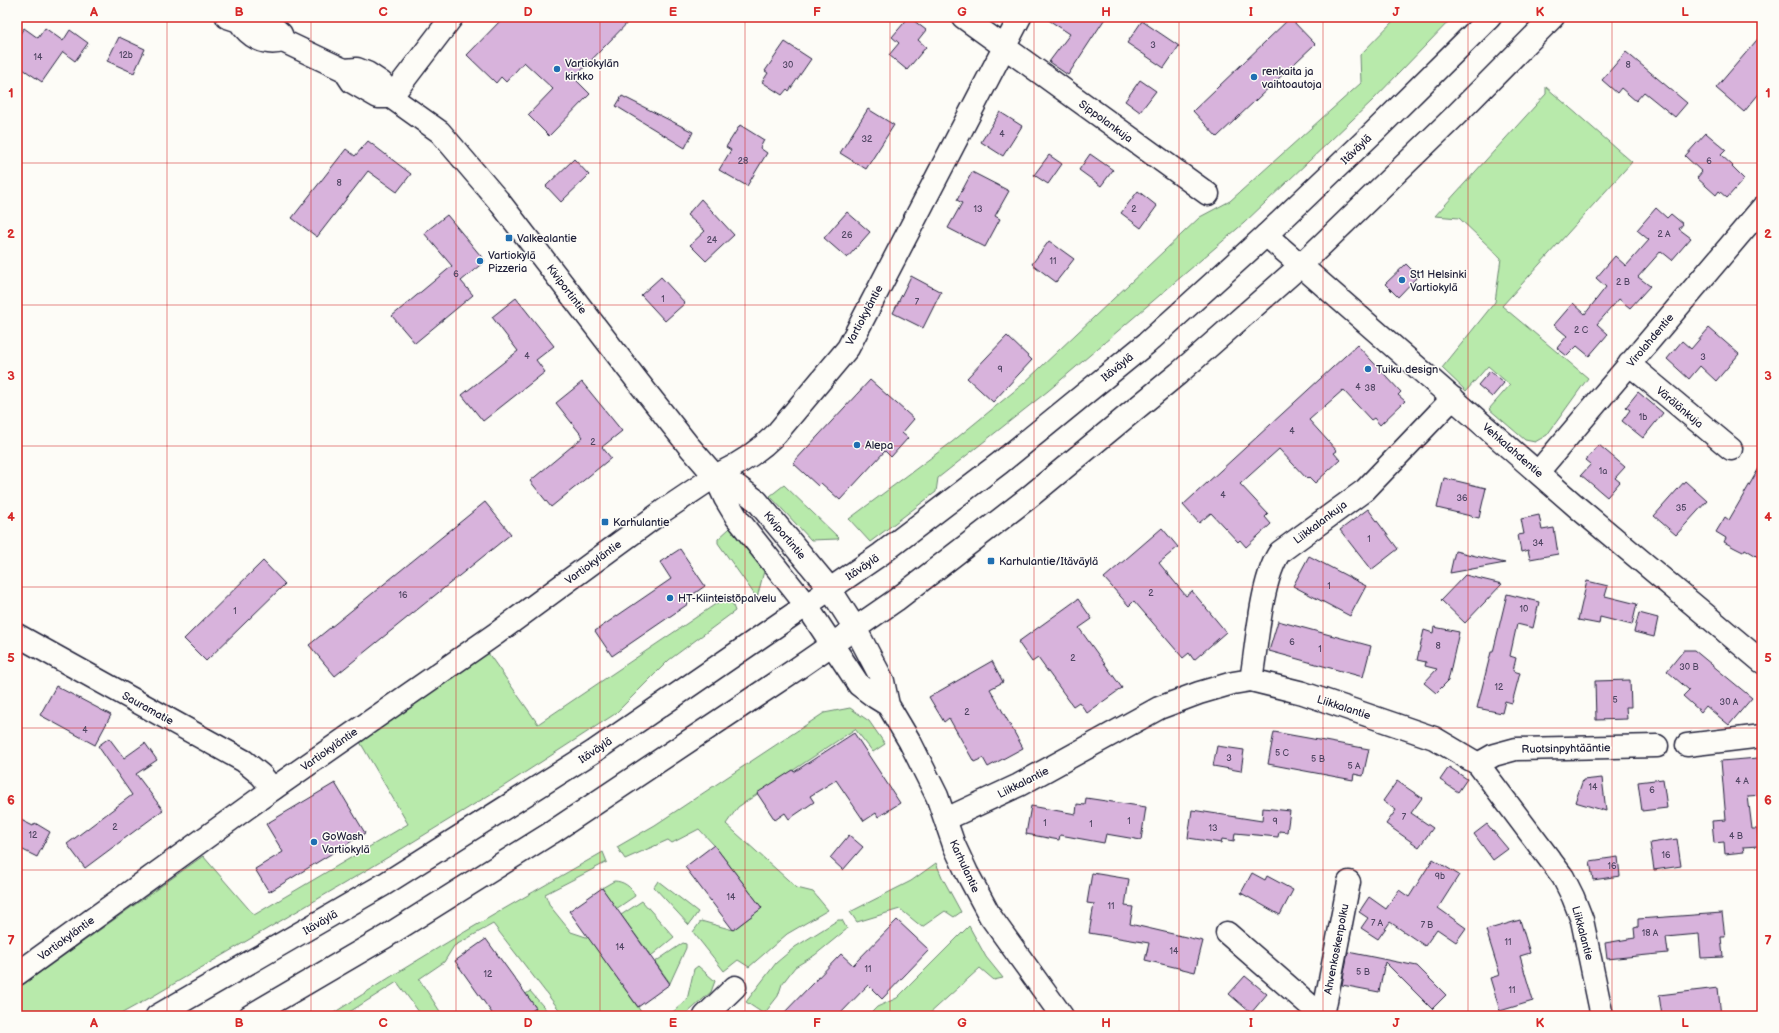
<svg xmlns="http://www.w3.org/2000/svg" width="1779" height="1033" font-family="'Balsamiq Sans',sans-serif">
  <style>
    .green { fill: #b8eaab; stroke: #6d8673 }
    .building { fill: #d8b3dc; stroke: #22223b }
    .lines { fill: none; stroke-linecap: round; stroke-linejoin: round }
    .minor-casing { stroke: #22223b; stroke-width: 25 }
    .major-casing { stroke: #22223b; stroke-width: 25 }
    .minor { stroke: #fdfcf7; stroke-width: 22 }
    .major { stroke: #fdfcf7; stroke-width: 22 }
    .grid { fill: none; stroke: #d62828; stroke-width: 1; stroke-opacity: 0.55 }
    .poi-dot { fill: #1f6fb2; stroke: #fdfcf7; stroke-width: 1.5 }
    .labels { text-anchor: middle; stroke-width: 3; stroke-linejoin: round; paint-order: stroke }
    .number-label { font-size: 9px; fill: #504663 }
    .poi-label { font-size: 11px; fill: #22223b; stroke: #fdfcf7; text-anchor: start }
    .street-label { font-size: 11px; fill: #22223b; stroke: #fdfcf7 }
    .neatline { fill: none; stroke: #d62828; stroke-width: 1.5 }
    .grid-label { font-size: 13px; text-anchor: middle; font-weight: bold; fill: #d62828 }
  </style>
  <rect width="100%" height="100%" fill="#fdfcf7"/>
  <filter id="ink" filterUnits="userSpaceOnUse"><feTurbulence type="fractalNoise" baseFrequency=".025" numOctaves="2"/><feDisplacementMap in="SourceGraphic" scale="8" xChannelSelector="R" yChannelSelector="G"/><feConvolveMatrix kernelMatrix="1 2 1 2 8 2 1 2 1" color-interpolation-filters="sRGB"/></filter>
  <g filter="url(#ink)">
    <path class="green" d="M1397 17H1453L1373 100 1244 223 1048 391 938 478 936 492 870 542 849 519 952 442 1023 384 1200 217 1230 201 1361 83 1360 55Z
      M1546 87 1632 162 1502 306 1588 378 1547 435 1535 442 1525 440 1489 409 1510 385 1488 366 1466 391 1442 368 1495 302 1501 258 1459 218 1435 216 1546 94Z
      M784 485 839 538 838 539 811 540 770 496Z
      M730 528 764 571 757 598 718 543V539Z
      M729 595 735 611 669 660 615 714 504 786 372 867 155 995 117 1016H17V989L203 856 254 915 408 824 360 742 488 653 538 724Z
      M850 708 869 721 885 744 873 752 855 729 738 807 726 824 797 888 813 892 828 910 787 934 749 967 738 960 724 971 693 932 701 921 733 930 762 908 714 845 699 829 672 843 668 840 625 859 617 847 655 825 824 713Z
      M603 852 607 862 545 894 550 906 571 932 589 938 644 1016H564L493 924 454 946 444 962 419 979 443 1016H422L397 982 343 1016H329C418 958 510 905 603 852Z
      M936 863 942 877 961 912 954 917 945 911 922 927 900 909 857 922 850 912 911 881Z
      M614 881C623 881 632 887 635 896L616 909 602 888Z
      M658 881 698 912 689 925 654 887Z
      M642 901 674 937 651 956 621 915Z
      M838 920H842L847 929 815 955 795 967 782 984 778 996 764 1014 746 1002 776 963 795 947Z
      M969 926 986 957 1003 978 994 980 980 968 927 1016H868L877 1007 897 998Z
      M683 943 686 944V948L670 983 655 962Z
      M698 966 715 981 711 992 684 1016H668L687 1000 694 969Z
      M530 991 549 1013 544 1016H535L531 1011 536 1008 526 994Z"/>
    <path class="building" d="M504 17H633L574 78 590 94 549 136 528 115 553 89 524 62 506 82 501 77 496 83 467 55Z
      M909 17 926 30 918 40 926 47 907 70 889 55 899 43 892 37Z
      M1044 17H1106L1068 75 1049 62 1070 34Z
      M1290 18 1315 44 1217 137 1193 111Z
      M1142 21 1179 46 1164 68 1127 43Z
      M24 28 38 38 45 28 63 41 70 30 88 43 75 61 63 52 42 82 17 65V38Z
      M1762 34V90L1744 112 1716 88Z
      M119 37 145 49 134 73 107 61Z
      M785 42 811 59 789 91 787 89 782 95 762 82 768 73 765 71Z
      M1626 52 1687 103 1675 117 1644 92 1636 101 1621 88 1617 93 1602 80Z
      M1140 80 1156 91 1140 112 1125 101Z
      M622 96 693 132 685 148 616 106Z
      M868 109 894 125 866 169 840 153Z
      M1000 112 1022 126 1003 156 981 142Z
      M740 125 764 140 760 148 767 153 747 186 719 170 731 150 726 147Z
      M1706 133 1726 150 1721 155 1733 166 1732 167 1744 179 1727 198 1719 191 1716 195 1697 178 1702 172 1685 156Z
      M368 141 411 174 397 192 368 171 317 237 292 218 346 149 355 156Z
      M1090 154 1113 170 1101 186 1079 170Z
      M1049 155 1062 164 1048 184 1034 175Z
      M574 159 589 175 561 202 546 186Z
      M972 172 1009 191 995 216 1000 219 985 247 948 228 962 203 957 200Z
      M1138 191 1157 206 1141 228 1121 213Z
      M701 199 734 235 706 261 690 245 705 231 687 215Z
      M1656 208 1667 218 1671 214 1683 224 1679 229 1691 238 1672 260 1661 251 1638 277 1650 286 1630 308 1619 299 1597 324 1608 334 1589 356 1577 346 1567 356 1557 348 1567 336 1554 325 1573 303 1585 314 1606 287 1596 278 1615 256 1626 266 1649 240 1637 230Z
      M847 212 870 232 847 258 824 238Z
      M447 215 485 261 461 281 473 295 415 343 392 316 452 266 424 233Z
      M1049 241 1074 259 1056 282 1032 264Z
      M1406 264 1418 276 1398 297 1385 284Z
      M911 276 941 292 923 328 893 313Z
      M661 277 685 303 665 321 641 295Z
      M516 298 554 346 536 360 545 372 483 421 462 395 518 351 492 317Z
      M1709 328 1739 354 1716 381 1700 366 1689 379 1667 359 1682 341 1691 349Z
      M1007 336 1032 360 993 402 967 378Z
      M1357 345 1401 392 1398 395 1405 401 1380 425 1374 418 1371 420 1343 390 1309 420 1337 451 1334 453 1340 460 1315 483 1309 477 1307 479 1279 449 1240 484 1268 514 1265 517 1271 524 1246 547 1240 540 1238 542 1211 513 1199 523 1183 505Z
      M1490 371 1504 383 1492 397 1478 385Z
      M870 380 914 419 902 433 908 438 891 457 885 451 840 500 821 483 818 486 793 463Z
      M582 382 622 431 602 447 611 458 551 507 530 481 583 437 556 403Z
      M1638 392 1663 413 1643 438 1622 421 1630 410 1626 407Z
      M1599 445 1625 467 1615 478 1620 482 1607 497 1581 475 1591 464 1586 460Z
      M1762 463V552L1758 557 1745 549 1743 552 1735 548 1724 542 1726 538 1716 532 1725 517 1729 520Z
      M1444 478 1486 488 1479 518 1437 508Z
      M1685 481 1707 501 1676 535 1654 516Z
      M485 502 511 534 335 676 309 645Z
      M1368 509 1398 549 1371 570 1340 530Z
      M1539 515 1542 530 1554 528 1558 554 1530 559 1528 550 1521 552 1518 535 1524 534 1521 519Z
      M1162 528 1178 547 1159 563 1186 596 1192 591 1226 632 1194 660 1189 653 1183 658 1134 601 1129 606 1104 578Z
      M680 549 705 586 685 600 688 604 612 656 595 631 671 579 660 562Z
      M1455 551 1505 563 1450 573Z
      M1309 556 1366 586 1350 616 1293 586Z
      M263 561 285 584 206 661 184 639Z
      M1465 575 1502 584 1465 623 1441 600Z
      M1587 581 1608 586 1605 596 1637 604 1632 625 1600 617 1599 624 1578 620Z
      M1507 594 1539 602 1533 628 1517 624 1510 656 1516 658 1513 671 1520 673 1512 703 1505 701 1502 713 1477 708 1491 652H1493Z
      M1078 599 1092 619 1079 628 1122 688 1087 713 1079 702 1073 706 1038 658 1032 662 1018 642Z
      M1639 613 1658 618 1654 637 1634 632Z
      M1278 621 1371 646 1363 677 1269 651Z
      M1434 627 1459 632 1448 681 1436 693 1424 683 1437 669 1425 666 1426 662 1417 660 1424 630 1433 633Z
      M1684 650H1694L1752 698 1729 725 1706 706 1701 712 1683 696 1689 690 1667 671Z
      M992 661 1003 682 990 689 1023 748 988 767 983 758 974 762 949 718 944 722 929 697Z
      M1630 680 1631 707H1626L1627 719 1596 720 1595 681Z
      M56 686 111 715 95 745 40 715Z
      M1274 732 1369 749 1363 776 1354 774 1353 780 1268 764Z
      M854 733 900 803 878 817 876 813 864 821 836 780 810 796 814 802 789 819 785 813 775 820 757 793 793 770 794 772Z
      M109 738 124 758 145 743 157 760 136 774 163 810 85 868 67 844 132 795 98 746Z
      M1217 746 1244 750 1241 771 1213 766Z
      M1758 758 1760 770H1762V795L1748 796 1752 829H1757L1759 846 1743 847 1744 852 1725 854 1724 842 1714 843 1712 821 1726 820 1721 761Z
      M1449 767 1467 779 1458 792 1440 780Z
      M1602 778 1606 811 1575 802 1583 780Z
      M1663 779 1667 808 1642 811 1638 782Z
      M1397 781 1422 798 1411 813 1433 828 1419 847 1386 824 1396 810 1383 801Z
      M335 783 365 833 269 892 255 869 283 852 266 824Z
      M1086 798 1146 807 1141 840 1106 834 1104 843 1060 835 1059 840 1026 834 1031 806 1076 814 1077 804 1085 805Z
      M1263 808 1290 811 1287 832 1279 831 1278 837 1235 833 1234 841 1222 839 1221 843 1188 838 1192 810 1262 821Z
      M17 818 33 826 35 823 50 832 37 857 17 847Z
      M1487 824 1508 849 1493 860 1474 834Z
      M849 835 863 847 843 870 830 858Z
      M1677 839 1681 866 1654 870 1650 843Z
      M714 845 762 908 733 930 685 867Z
      M1618 857 1620 876 1593 880 1590 861Z
      M1433 859 1459 875 1438 908 1466 928 1456 942 1437 929 1425 946 1390 922 1378 939 1361 928 1368 918 1359 912 1369 897 1386 909 1399 890 1409 897Z
      M1092 873 1129 879 1125 906 1133 907 1130 924 1203 941 1195 972 1145 960 1149 943 1089 933 1094 904 1087 903Z
      M1252 873 1265 880 1267 876 1293 890 1280 915 1241 893Z
      M602 888 670 984 638 1007 569 911Z
      M1722 913 1725 937H1721L1723 957 1701 958 1699 934 1666 937 1668 953 1607 959 1605 943 1635 938 1634 928 1638 927V919Z
      M897 920 929 950 882 999 868 985 838 1016H781L841 954 853 965Z
      M1520 920 1530 953 1520 956 1533 1001 1500 1011 1490 978 1500 975 1486 930Z
      M486 939 536 1008 524 1016H494L455 961Z
      M1348 952 1417 966 1446 995 1432 1009 1385 962 1379 992 1342 985Z
      M1245 976 1267 994 1251 1013 1229 994Z
      M1718 988 1721 1016H1662L1659 995Z"/>
    <g class="lines">
      <defs>
        <path id="minor" d="M227 17 239 21 255 19 268 22 281 34 283 41
          M963 17 1208 194
          M239 21C249 37 264 46 283 41L344 70 352 82 378 97H390
          M344 70 357 69 367 73 382 83 391 97 440 132 498 200 639 383 688 445 715 476C738 465 758 452 776 434L848 348 1020 17
          M391 97 452 17
          M1266 235 1577 507 1762 662
          M1629 364 1731 449
          M1538 472 1762 208
          M17 635 244 761 261 775 273 789
          M1251 680C1257 646 1261 578 1280 552L1365 490 1453 398
          M1687 745 1762 736
          M1478 764 1494 755 1516 749 1657 746
          M946 819 1019 785 1159 708 1199 693 1233 683 1251 680 1303 693 1434 738 1478 764 1563 877 1573 897 1582 920 1602 1016
          M1227 933 1322 1016
          M705 1016 735 987
          M1323 1016 1349 882"/>
        <path id="major" d="M715 476 737 486 757 501 830 589 855 628 883 681 888 705 910 742 937 796 954 845 967 873 990 916 1062 1016
          M715 476 725 498 737 518 806 605 859 685 875 697 888 705
          M17 974 273 789 497 633 663 511 715 476
          M157 1016 383 885 593 752 881 554 1000 463 1147 343 1266 235 1375 131 1490 17
          M250 1016 385 937 551 833 795 670 896 600 1028 498 1179 373 1300 266 1455 116 1553 17"/>
      </defs>
      <use href="#minor" class="minor-casing"/>
      <use href="#major" class="major-casing"/>
      <use href="#minor" class="minor"/>
      <use href="#major" class="major"/>
    </g>
  </g>
  <path class="grid" d="M167 17V1016M311 17V1016M456 17V1016M600 17V1016M745 17V1016M890 17V1016M1034 17V1016M1179 17V1016M1323 17V1016M1468 17V1016M1612 17V1016M17 163H1762M17 305H1762M17 446H1762M17 587H1762M17 728H1762M17 870H1762"/>
  <g class="poi-dot">
    <circle cx="557" cy="69" r="4"/>
    <circle cx="1254" cy="77" r="4"/>
    <rect x="505" y="234" width="8" height="8" rx="2"/>
    <circle cx="480" cy="261" r="4"/>
    <circle cx="1402" cy="280" r="4"/>
    <circle cx="1368" cy="369" r="4"/>
    <circle cx="857" cy="445" r="4"/>
    <rect x="601" y="518" width="8" height="8" rx="2"/>
    <rect x="987" y="557" width="8" height="8" rx="2"/>
    <circle cx="670" cy="598" r="4"/>
    <circle cx="314" cy="842" r="4"/>
  </g>
  <g class="labels">
    <g class="number-label">
      <text x="1153" y="48">3</text>
      <text x="126" y="58">12b</text>
      <text x="38" y="60">14</text>
      <text x="788" y="68">30</text>
      <text x="1628" y="68">8</text>
      <text x="1002" y="137">4</text>
      <text x="867" y="142">32</text>
      <text x="743" y="164">28</text>
      <text x="1709" y="164">6</text>
      <text x="339" y="186">8</text>
      <text x="978" y="212">13</text>
      <text x="1134" y="212">2</text>
      <text x="1664" y="237">2 A</text>
      <text x="847" y="238">26</text>
      <text x="712" y="243">24</text>
      <text x="1053" y="264">11</text>
      <text x="456" y="277">6</text>
      <text x="1623" y="285">2 B</text>
      <text x="663" y="302">1</text>
      <text x="917" y="305">7</text>
      <text x="1581" y="333">2 C</text>
      <text x="527" y="359">4</text>
      <text x="1703" y="360">3</text>
      <text x="1000" y="372">9</text>
      <text x="1358" y="390">4</text>
      <text x="1370" y="391">38</text>
      <text x="1643" y="420">1b</text>
      <text x="1292" y="434">4</text>
      <text x="593" y="445">2</text>
      <text x="1603" y="474">1a</text>
      <text x="1223" y="498">4</text>
      <text x="1462" y="501">36</text>
      <text x="1681" y="511">35</text>
      <text x="1369" y="542">1</text>
      <text x="1538" y="546">34</text>
      <text x="1329" y="589">1</text>
      <text x="1151" y="596">2</text>
      <text x="403" y="598">16</text>
      <text x="1524" y="612">10</text>
      <text x="235" y="614">1</text>
      <text x="1292" y="645">6</text>
      <text x="1438" y="649">8</text>
      <text x="1320" y="652">1</text>
      <text x="1073" y="661">2</text>
      <text x="1689" y="670">30 B</text>
      <text x="1499" y="690">12</text>
      <text x="1615" y="703">5</text>
      <text x="1729" y="705">30 A</text>
      <text x="967" y="715">2</text>
      <text x="85" y="733">4</text>
      <text x="1282" y="756">5 C</text>
      <text x="1229" y="761">3</text>
      <text x="1318" y="762">5 B</text>
      <text x="1354" y="769">5 A</text>
      <text x="1742" y="784">4 A</text>
      <text x="1593" y="790">14</text>
      <text x="1652" y="793">6</text>
      <text x="1404" y="820">7</text>
      <text x="1129" y="824">1</text>
      <text x="1275" y="824">9</text>
      <text x="1045" y="826">1</text>
      <text x="1091" y="827">1</text>
      <text x="115" y="830">2</text>
      <text x="1213" y="831">13</text>
      <text x="33" y="838">12</text>
      <text x="1736" y="839">4 B</text>
      <text x="1666" y="858">16</text>
      <text x="1612" y="869">16</text>
      <text x="1440" y="879">9b</text>
      <text x="731" y="900">14</text>
      <text x="1111" y="909">11</text>
      <text x="1377" y="926">7 A</text>
      <text x="1427" y="928">7 B</text>
      <text x="1650" y="936">18 A</text>
      <text x="1508" y="945">11</text>
      <text x="620" y="950">14</text>
      <text x="1174" y="954">14</text>
      <text x="868" y="972">11</text>
      <text x="1363" y="975">5 B</text>
      <text x="488" y="977">12</text>
      <text x="1512" y="993">11</text>
    </g>
    <g class="poi-label">
      <text x="565" y="67">Vartiokylän<tspan x="565" dy="13">kirkko</tspan></text>
      <text x="1262" y="75">renkaita ja<tspan x="1262" dy="13">vaihtoautoja</tspan></text>
      <text x="517" y="242">Valkealantie</text>
      <text x="488" y="259">Vartiokylä<tspan x="488" dy="13">Pizzeria</tspan></text>
      <text x="1410" y="278">St1 Helsinki<tspan x="1410" dy="13">Vartiokylä</tspan></text>
      <text x="1376" y="373">Tuiku design</text>
      <text x="865" y="449">Alepa</text>
      <text x="613" y="526">Karhulantie</text>
      <text x="999" y="565">Karhulantie/Itäväylä</text>
      <text x="678" y="602">HT-Kiinteistöpalvelu</text>
      <text x="322" y="840">GoWash<tspan x="322" dy="13">Vartiokylä</tspan></text>
    </g>
    <g class="street-label">
      <text transform="translate(1106 121) rotate(36)" y="4">Sippolankuja</text>
      <text transform="translate(1356 149) rotate(-44)" y="4">Itäväylä</text>
      <text transform="translate(567 289) rotate(53)" y="4">Kiviportintie</text>
      <text transform="translate(864 315) rotate(-62)" y="4">Vartiokyläntie</text>
      <text transform="translate(1650 340) rotate(-50)" y="4">Virolahdentie</text>
      <text transform="translate(1117 367) rotate(-39)" y="4">Itäväylä</text>
      <text transform="translate(1680 407) rotate(40)" y="4">Värälänkuja</text>
      <text transform="translate(1513 450) rotate(41)" y="4">Vehkalahdentie</text>
      <text transform="translate(1320 522) rotate(-37)" y="4">Liikkalankuja</text>
      <text transform="translate(785 535) rotate(50)" y="4">Kiviportintie</text>
      <text transform="translate(593 562) rotate(-36)" y="4">Vartiokyläntie</text>
      <text transform="translate(862 567) rotate(-34)" y="4">Itäväylä</text>
      <text transform="translate(1344 707) rotate(18)" y="4">Liikkalantie</text>
      <text transform="translate(148 708) rotate(29)" y="4">Sauramatie</text>
      <text transform="translate(1566 748) rotate(-1)" y="4">Ruotsinpyhtääntie</text>
      <text transform="translate(329 749) rotate(-35)" y="4">Vartiokyläntie</text>
      <text transform="translate(595 750) rotate(-34)" y="4">Itäväylä</text>
      <text transform="translate(1023 782) rotate(-27)" y="4">Liikkalantie</text>
      <text transform="translate(965 866) rotate(65)" y="4">Karhulantie</text>
      <text transform="translate(320 922) rotate(-30)" y="4">Itäväylä</text>
      <text transform="translate(1583 933) rotate(75)" y="4">Liikkalantie</text>
      <text transform="translate(66 938) rotate(-36)" y="4">Vartiokyläntie</text>
      <text transform="translate(1336 949) rotate(-79)" y="4">Ahvenkoskenpolku</text>
    </g>
  </g>
  <rect width="1779" height="1033" fill="none" stroke="#fdfcf7" stroke-width="44"/>
  <rect x="22" y="22" width="1735" height="989" class="neatline"/>
  <g class="grid-label">
    <text x="94" y="16">A</text>
    <text x="239" y="16">B</text>
    <text x="383" y="16">C</text>
    <text x="528" y="16">D</text>
    <text x="673" y="16">E</text>
    <text x="817" y="16">F</text>
    <text x="962" y="16">G</text>
    <text x="1106" y="16">H</text>
    <text x="1251" y="16">I</text>
    <text x="1396" y="16">J</text>
    <text x="1540" y="16">K</text>
    <text x="1685" y="16">L</text>
    <text x="11" y="97">1</text>
    <text x="1768" y="97">1</text>
    <text x="11" y="238">2</text>
    <text x="1768" y="238">2</text>
    <text x="11" y="380">3</text>
    <text x="1768" y="380">3</text>
    <text x="11" y="521">4</text>
    <text x="1768" y="521">4</text>
    <text x="11" y="662">5</text>
    <text x="1768" y="662">5</text>
    <text x="11" y="804">6</text>
    <text x="1768" y="804">6</text>
    <text x="11" y="945">7</text>
    <text x="1768" y="945">7</text>
    <text x="94" y="1027">A</text>
    <text x="239" y="1027">B</text>
    <text x="383" y="1027">C</text>
    <text x="528" y="1027">D</text>
    <text x="673" y="1027">E</text>
    <text x="817" y="1027">F</text>
    <text x="962" y="1027">G</text>
    <text x="1106" y="1027">H</text>
    <text x="1251" y="1027">I</text>
    <text x="1396" y="1027">J</text>
    <text x="1540" y="1027">K</text>
    <text x="1685" y="1027">L</text>
  </g>
</svg>
